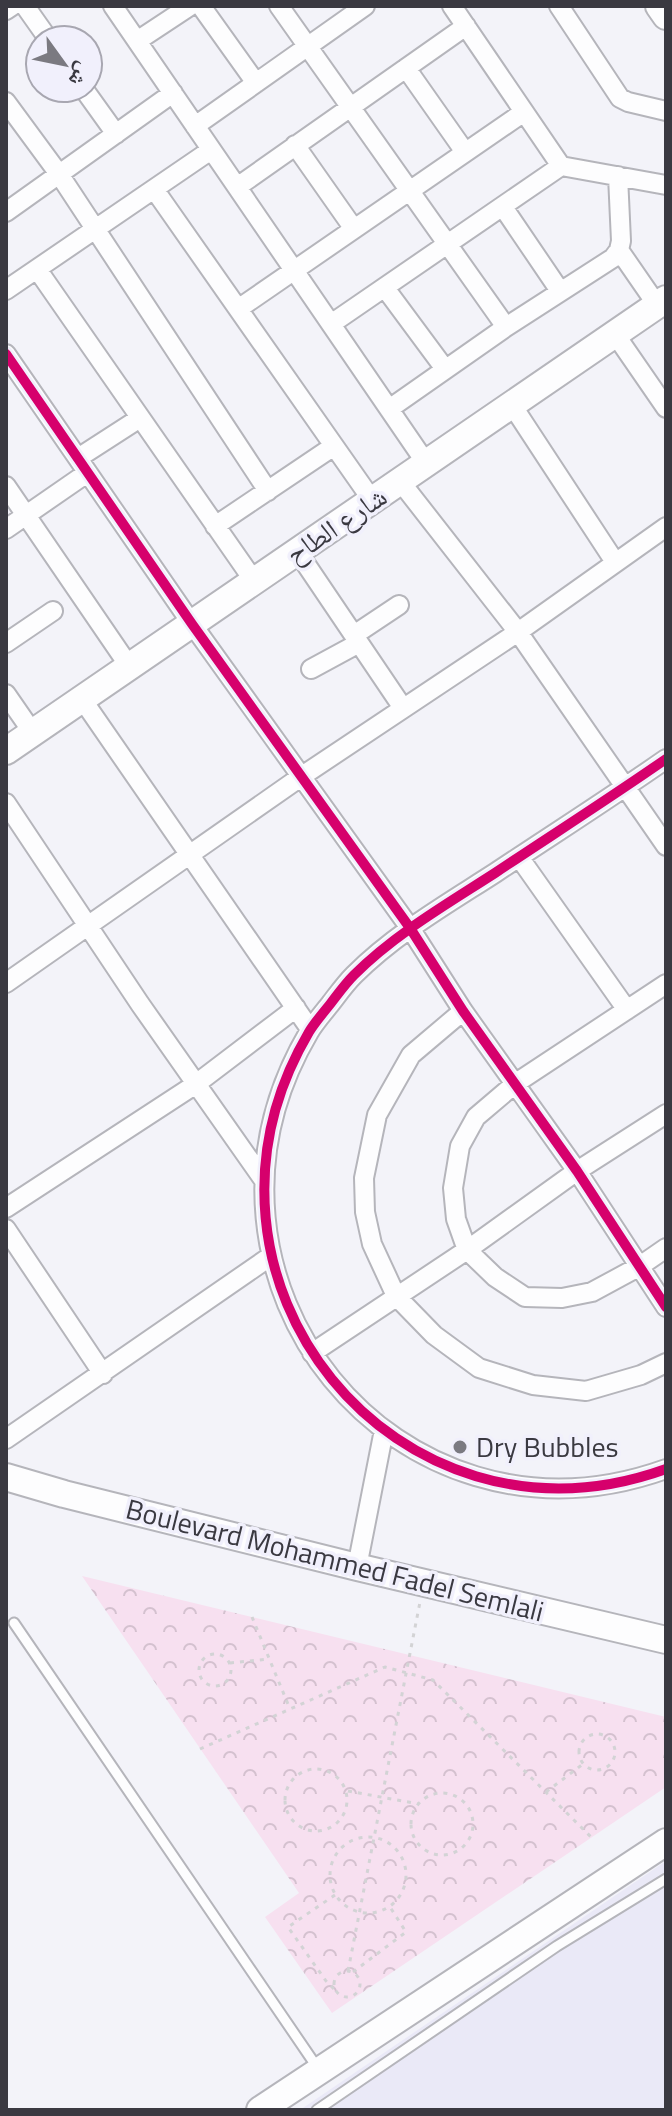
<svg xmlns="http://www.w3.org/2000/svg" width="672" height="2116" font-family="'Titillium Web','Noto Naskh Arabic',sans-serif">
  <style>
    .built { fill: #eae9f7 }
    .park { fill: url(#park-crowns) }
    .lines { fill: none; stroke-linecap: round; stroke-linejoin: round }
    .lane-casing { stroke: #b5b5bb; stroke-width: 13 }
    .street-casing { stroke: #b5b5bb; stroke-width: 22 }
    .secondary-casing { stroke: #b5b5bb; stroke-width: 30 }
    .path { stroke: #d3d3d5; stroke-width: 3; stroke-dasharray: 4 6; stroke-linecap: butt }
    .lane { stroke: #fdfdfe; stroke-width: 9 }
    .street { stroke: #fdfdfe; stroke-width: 18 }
    .secondary { stroke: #fdfdfe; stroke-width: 26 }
    .cycleway-casing { stroke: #f1f0fc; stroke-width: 15 }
    .cycleway { stroke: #d6006c; stroke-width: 10 }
    .poi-dot { fill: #7b7a81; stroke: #f1f0fc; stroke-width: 3 }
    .labels { text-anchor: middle; stroke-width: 7; stroke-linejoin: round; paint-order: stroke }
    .street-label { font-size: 28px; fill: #3a3941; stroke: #f1f0fc }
    .poi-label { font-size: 28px; fill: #3a3941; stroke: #f1f0fc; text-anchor: start }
  </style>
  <defs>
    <pattern id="park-crowns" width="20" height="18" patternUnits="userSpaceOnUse" patternTransform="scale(2)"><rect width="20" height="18" fill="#f7e0f0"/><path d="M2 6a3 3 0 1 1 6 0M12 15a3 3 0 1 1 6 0" fill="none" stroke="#d4c1cf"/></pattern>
  </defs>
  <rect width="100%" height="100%" fill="#f3f3f9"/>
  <path class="built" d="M666 1861V2110H300Z"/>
  <path class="park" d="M82 1576 666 1717V1787L332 2013 265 1917 299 1893Z"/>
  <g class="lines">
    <defs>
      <path id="lane" d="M14 1623 319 2070
        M317 2110 557 1946 666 1879"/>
      <path id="street" d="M25 6 49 40
        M113 6 426 463
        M201 6 256 83
        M279 6 506 327
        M452 6 561 166 666 185
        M559 6 620 98 628 102 666 111
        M6 10 12 6
        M137 41 190 6
        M406 68 465 152
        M83 88 116 134
        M6 102 59 174 268 491
        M195 126 365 6
        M295 145 354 229
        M237 187 466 26
        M154 189 372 500
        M503 207 560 291
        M6 212 173 93
        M619 250 657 305
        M37 269 254 581
        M385 288 445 369
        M6 290 211 150
        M238 309 524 112
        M331 324 561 166
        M615 334 666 408
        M6 354 192 624 410 928 463 1011 577 1171 666 1307
        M512 405 615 562
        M389 409 506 327 613 258 619 250 621 241 618 176
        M78 458 140 418
        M400 481 518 632 666 846
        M6 486 129 666
        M215 526 334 446
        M6 529 87 473
        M297 551 403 708
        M354 635 399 605
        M6 643 53 611
        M311 669 359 643
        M6 694 33 733
        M82 699 310 1029
        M666 759C610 798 552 835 495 873 447 904 395 934 354 975 345 984 338 994 331 1003 324 1012 315 1022 309 1032 164 1278 396 1566 666 1469
        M6 803 140 1004 263 1179
        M519 857 627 1010
        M6 983 302 776 518 632 666 527
        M666 984 516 1083 476 1117 460 1146 453 1188 456 1219 467 1250 495 1277 525 1297 562 1298 592 1292 640 1266 666 1248
        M463 1011 411 1055 377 1115 364 1178 365 1212 372 1244 396 1296 434 1335 479 1368 533 1385 586 1391 641 1375 666 1363
        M6 1208 196 1084 296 1008
        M6 1229 103 1374
        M312 1353 467 1250 577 1171 666 1114
        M6 1439 271 1256
        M357 1567 384 1430"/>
      <path id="secondary" d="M659 6 666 16
        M6 751 666 299
        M6 1477 64 1494 357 1567 666 1640
        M260 2110 666 1842"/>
    </defs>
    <use href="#lane" class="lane-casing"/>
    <use href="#street" class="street-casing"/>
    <use href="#secondary" class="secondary-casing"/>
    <path class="path" d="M252 1617 290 1709
      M199 1670a16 16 0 1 1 32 0a16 16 0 1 1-32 0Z
      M230 1663 269 1659
      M579 1752a18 18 0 1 1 36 0a18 18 0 1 1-36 0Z
      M200 1749 385 1667 433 1680 591 1837
      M285 1800a31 31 0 1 1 62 0a31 31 0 1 1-62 0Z
      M348 1791 419 1804
      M546 1792 583 1764
      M411 1824a31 31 0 1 1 62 0a31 31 0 1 1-62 0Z
      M330 1875a38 38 0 1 1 76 0a38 38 0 1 1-76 0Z
      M335 1895 288 1927 326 1981 337 1992
      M334 1984a13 13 0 1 1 26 0a13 13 0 1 1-26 0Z
      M348 1971 420 1602
      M353 1972 406 1932 390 1907"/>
    <use href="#lane" class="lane"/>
    <use href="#street" class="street"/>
    <use href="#secondary" class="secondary"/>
    <defs>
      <path id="cycleway" d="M6 354 192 624 410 928 463 1011 577 1171 666 1307
        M666 759C610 798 552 835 495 873 447 904 395 934 354 975 345 984 338 994 331 1003 324 1012 315 1022 309 1032 164 1278 396 1566 666 1469"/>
    </defs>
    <use href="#cycleway" class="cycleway-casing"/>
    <use href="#cycleway" class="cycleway"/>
  </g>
  <circle class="poi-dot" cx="460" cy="1447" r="8"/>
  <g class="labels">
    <g class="street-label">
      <text transform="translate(336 525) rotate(-34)" y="10">شارع الطاح</text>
      <text transform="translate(335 1560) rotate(14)" y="10">Boulevard Mohammed Fadel Semlali</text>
    </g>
    <g class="poi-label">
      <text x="476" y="1457">Dry Bubbles</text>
    </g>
  </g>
  <rect width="672" height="2116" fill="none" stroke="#3a3941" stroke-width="16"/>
  <g transform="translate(64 64) rotate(123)"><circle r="38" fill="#f1f0fc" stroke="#a8a7b1" stroke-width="2"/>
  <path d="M0-6L14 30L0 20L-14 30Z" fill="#7b7a81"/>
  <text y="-12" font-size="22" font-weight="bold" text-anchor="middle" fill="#3a3941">ش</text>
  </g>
</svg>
